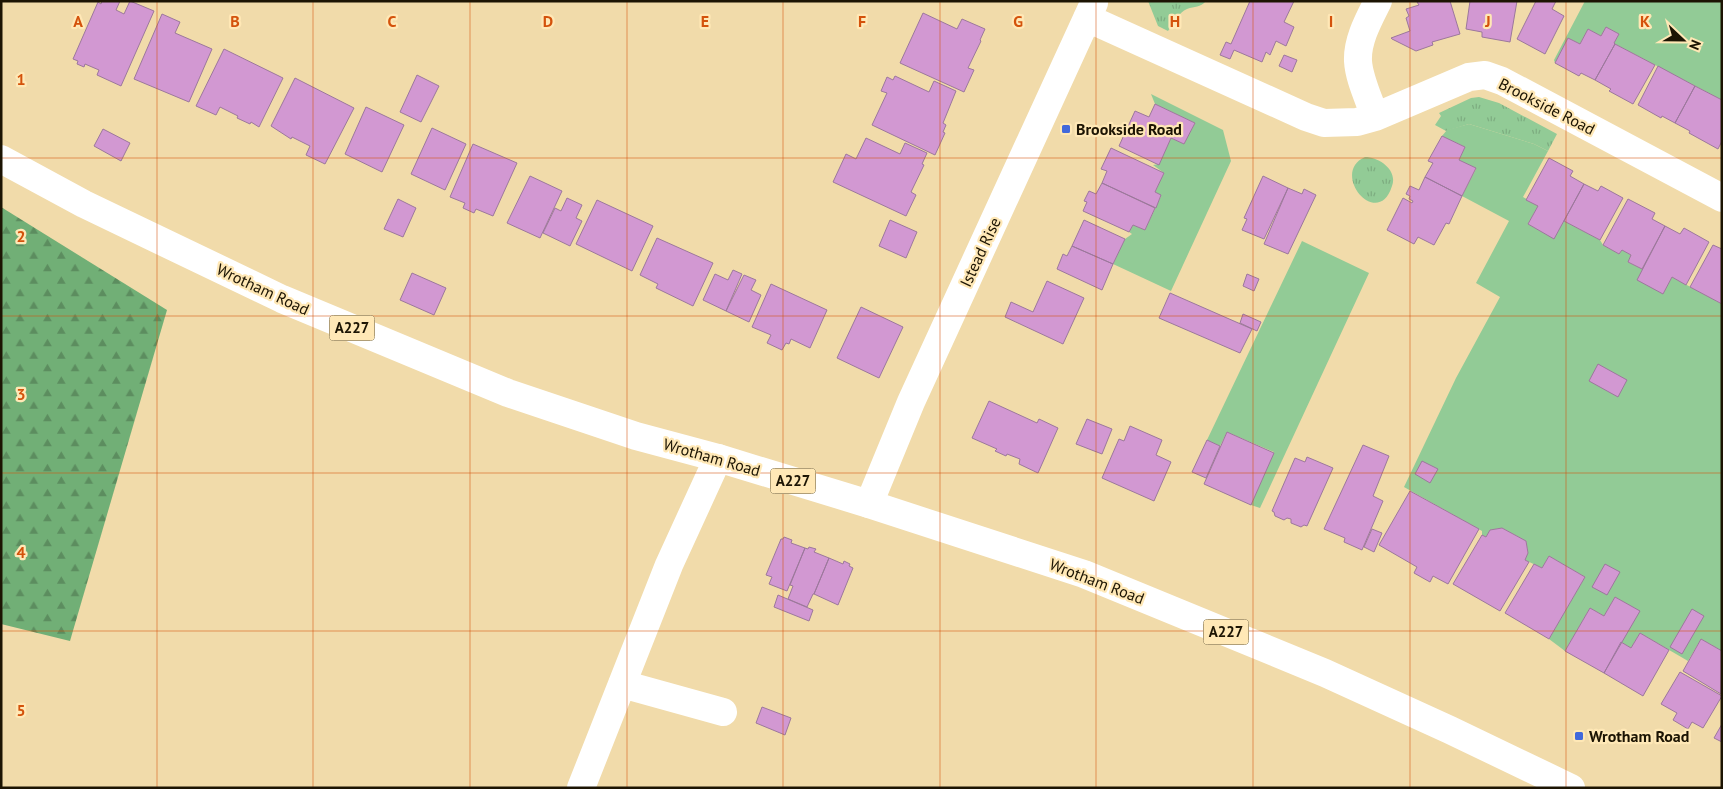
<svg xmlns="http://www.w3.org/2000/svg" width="1723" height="789" font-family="'PT Sans',sans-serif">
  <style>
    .grass { fill: url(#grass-tufts) }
    .forest { fill: url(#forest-firs) }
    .garden { fill: #92cb96 }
    .building { fill: #d298d2; stroke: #9c789c }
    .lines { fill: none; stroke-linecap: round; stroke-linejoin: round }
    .minor { stroke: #fff; stroke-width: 28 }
    .major { stroke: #fff; stroke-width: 28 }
    .grid { fill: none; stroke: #d4520b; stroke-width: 1; stroke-opacity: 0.55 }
    .poi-dot { fill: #4269db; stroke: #ffe8b6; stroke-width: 2 }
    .labels { text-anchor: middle; stroke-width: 4.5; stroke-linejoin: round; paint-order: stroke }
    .shield { fill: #ffe8b6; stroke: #605439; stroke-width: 1 }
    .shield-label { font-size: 15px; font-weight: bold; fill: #1c1403 }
    .street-label { font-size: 16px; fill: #1c1403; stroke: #ffe8b6 }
    .poi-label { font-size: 16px; font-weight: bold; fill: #1c1403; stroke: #ffe8b6; text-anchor: start }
    .grid-label { font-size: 16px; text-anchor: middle; font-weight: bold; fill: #d4520b; stroke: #ffe8b6; stroke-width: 4.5; stroke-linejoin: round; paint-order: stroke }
  </style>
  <defs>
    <pattern id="grass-tufts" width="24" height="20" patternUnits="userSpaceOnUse" patternTransform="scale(1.25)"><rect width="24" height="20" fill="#92cb96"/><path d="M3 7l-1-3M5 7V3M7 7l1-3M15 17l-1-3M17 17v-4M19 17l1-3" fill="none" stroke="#7dad80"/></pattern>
    <pattern id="forest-firs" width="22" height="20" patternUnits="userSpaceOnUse" patternTransform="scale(1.25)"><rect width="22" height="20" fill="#71af76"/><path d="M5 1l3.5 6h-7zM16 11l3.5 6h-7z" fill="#5c8d5f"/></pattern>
  </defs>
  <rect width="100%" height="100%" fill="#f1dbaa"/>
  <path class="grass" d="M1148 1H1206C1200 8 1195 6 1187 9 1179 12 1173 24 1168 31L1158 26Z
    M1479 97 1499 103 1557 134 1548 151 1534 144 1469 124 1446 131 1435 125 1441 116 1439 113 1471 98Z
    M1365 157C1379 157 1398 170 1392 186 1378 231 1329 173 1365 157Z"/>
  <path class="forest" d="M1 207 167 310 70 641 1 624Z"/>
  <path class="garden" d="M1585 1H1722V100L1615 44 1614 43 1619 34 1606 27 1601 36 1588 29 1580 44 1568 38 1555 63 1554 60Z
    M1151 94 1223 130 1231 161 1171 291 1113 264 1125 239 1132 234 1129 232 1133 225 1145 230 1161 196 1155 192 1164 173 1153 165 1159 164 1171 138 1184 144 1195 123 1155 104Z
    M1469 124 1534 144 1548 151 1523 197 1538 206 1528 224 1554 238 1564 221 1600 240 1603 245 1619 254 1622 250 1631 255 1628 262 1642 269 1646 263 1663 294 1672 277 1722 304V651L1701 639 1688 661 1640 633 1631 648 1621 642 1639 611 1615 597 1604 616 1590 608 1565 651 1549 639 1585 577 1549 556 1542 568 1525 560 1528 553 1526 541 1502 528 1490 530 1486 537 1482 535V531L1404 487 1456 378 1500 297 1476 283 1509 221 1462 196 1476 169 1459 160 1465 147 1442 136 1447 130Z
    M1302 241 1369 273 1260 508 1251 505 1274 452 1227 432 1220 446 1207 440Z"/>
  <path class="building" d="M102 1H120L116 10 124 14 130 1 154 11 121 86 97 75 99 70 85 64 84 67 77 64 78 61 73 59 98 2 101 4Z
    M1250 1H1294L1284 22 1294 27 1286 46 1276 41 1270 55 1266 52 1262 62 1234 50 1230 59 1220 55 1226 42 1231 44Z
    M1421 1H1450L1460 34 1432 42 1433 45 1416 51 1392 39 1391 38 1410 31 1406 18 1409 16 1406 9 1419 5 1417 2Z
    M1470 1H1517L1510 42 1482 37V32L1466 29Z
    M1536 1H1556L1552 9 1564 16 1545 54 1517 39Z
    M923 13 957 29 962 19 985 29 980 40 981 41 968 68 974 70 964 92 900 63Z
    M162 14 180 22 175 33 212 49 189 102 134 79Z
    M1606 27 1619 34 1614 43 1615 44 1595 80 1581 73 1579 76 1555 63 1568 38 1580 44 1588 29 1601 36Z
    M1615 44 1655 65 1633 104 1609 91 1611 89 1595 80Z
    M224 49 283 78 259 127 251 122 250 124 237 118 238 116 220 107 216 115 196 106Z
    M1284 55 1297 60 1292 72 1279 66Z
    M1658 66 1695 86 1675 123 1662 116 1661 118 1638 105Z
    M417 75 439 86 421 122 400 112Z
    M895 76 929 92 934 81 956 91 943 123 946 125 943 132 945 133 935 155 872 125 887 93 881 91 887 77 893 80Z
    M295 78 354 108 325 164 306 155 310 146 292 137 291 139 271 126Z
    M1695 86 1722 100V141L1718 149 1689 133 1690 131 1675 123Z
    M1155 104 1195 123 1184 144 1171 138 1159 165 1119 146 1135 111 1149 117Z
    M366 107 404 125 382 172 345 154Z
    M432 128 466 144 445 190 411 174Z
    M103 129 130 143 121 161 94 146Z
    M1442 136 1465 147 1459 160 1476 168 1462 196 1425 177 1433 163 1428 161Z
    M866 138 900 154 905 143 927 153 922 164 924 165 911 192 916 195 906 216 833 182 846 154 856 159Z
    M473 144 517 163 493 216 476 209 474 213 463 208 465 203 450 197Z
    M1111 148 1164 173 1155 192 1161 195 1156 208 1102 183 1107 171 1101 169Z
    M1549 158 1573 171 1570 176 1584 184 1554 239 1528 224 1538 206 1526 200Z
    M530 176 562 191 540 238 507 223Z
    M1263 176 1288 188 1264 239 1242 230 1247 219 1244 218Z
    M1425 177 1462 196 1449 224 1446 223 1434 245 1418 237 1414 244 1387 230 1403 198 1412 203 1413 201 1409 199 1410 196 1406 194 1410 186 1419 190Z
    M1102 183 1155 208 1145 230 1133 225 1129 232 1083 211 1087 202 1084 201 1089 191 1096 194Z
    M1584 184 1598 191 1601 186 1623 198 1600 240 1564 221Z
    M1288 188 1302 194 1304 189 1316 195 1288 254 1264 244Z
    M567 198 582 205 576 218 582 221 570 246 543 233 555 208 561 211Z
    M398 199 416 208 403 237 384 229Z
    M1628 199 1655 213 1652 219 1665 226 1642 269 1628 262 1631 255 1622 250 1619 254 1603 245Z
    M597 200 653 226 632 271 576 244Z
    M890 220 917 232 906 258 879 246Z
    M1084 220 1125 239 1113 264 1072 246Z
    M1665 226 1680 234 1684 228 1709 242 1686 285 1672 277 1663 294 1637 280Z
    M657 238 713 263 693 306 656 288 658 284 640 275Z
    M1713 245 1722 249V304L1690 287Z
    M1072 246 1113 264 1102 290 1057 269 1063 254 1067 256Z
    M733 270 742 274 726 311 703 300 715 274 728 280Z
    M412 273 446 288 434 315 400 300Z
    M1247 274 1259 279 1254 291 1243 286Z
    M744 275 756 280 751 290 761 295 749 322 726 311Z
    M1047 281 1084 298 1063 344 1005 317 1011 302 1033 312Z
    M771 284 827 310 810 348 791 339 789 344 786 343 782 350 767 343 771 335 752 327Z
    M1170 293 1252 329 1240 353 1159 318Z
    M861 307 903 327 879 378 837 358Z
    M1243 314 1261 322 1257 331 1240 323Z
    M1598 364 1627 380 1618 397 1589 381Z
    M989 401 1037 423 1039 419 1058 428 1038 473 1019 464 1020 459 1007 454 1006 456 995 451 997 449 972 438Z
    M1087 419 1112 429 1102 454 1076 444Z
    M1130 426 1162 440 1156 455 1171 462 1154 501 1102 478 1119 439 1124 441Z
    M1227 432 1274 453 1251 505 1204 484Z
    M1207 440 1220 446 1206 478 1192 472Z
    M1363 445 1389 456 1373 496 1383 501 1362 550 1344 542 1345 538 1324 529Z
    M1307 457 1333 468 1307 526 1304 525 1301 527 1291 523V519L1287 518 1284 520 1275 516 1274 512 1272 511 1295 458 1305 462Z
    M1422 461 1438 469 1430 483 1415 474Z
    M1410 491 1479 529 1448 584 1433 576 1430 582 1414 573 1417 567 1379 545Z
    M1502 528 1526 541 1528 553 1525 560 1529 562 1500 611 1453 584 1482 535 1486 537 1490 530Z
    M1372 529 1382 533 1374 552 1364 547Z
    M784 537 792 540 791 543 805 548 787 591 769 584 772 577 766 575 781 539H783Z
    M809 547 816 549 814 552 829 558 814 594H813L807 607 788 599 793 586 790 585 805 548 808 549Z
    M1549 556 1585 577 1549 639 1505 613 1534 564 1542 568Z
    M829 558 843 564 844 561 850 564 849 566 853 568 838 605 814 594Z
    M1605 564 1620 572 1607 595 1592 587Z
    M778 595 813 610 809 621 774 607Z
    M1615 597 1640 611 1604 673 1565 651 1590 608 1604 616Z
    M1692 609 1704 616 1682 654 1670 647Z
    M1640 633 1669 650 1643 696 1604 673 1621 642 1631 648Z
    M1701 639 1722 651 1721 694 1683 671Z
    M1680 672 1722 696 1703 728 1692 722 1688 729 1673 720 1677 713 1661 704Z
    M762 707 791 718 785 735 756 723Z
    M1722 724V742L1714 738Z"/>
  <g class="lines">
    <path class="minor" d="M1087 18 1306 117 1324 123 1357 122 1375 117 1469 77 1485 75 1502 81 1722 198
      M1375 117C1369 99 1359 79 1358 61 1357 40 1369 19 1378 1
      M869 504 911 402 1094 3
      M622 684 723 712
      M581 788 669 565 718 458"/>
    <path class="major" d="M1 159 84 204 282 299 508 393 636 436 718 458 869 504 1084 574 1325 673 1450 730 1571 788"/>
  </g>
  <path class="grid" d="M157 1V788M313 1V788M470 1V788M627 1V788M783 1V788M940 1V788M1096 1V788M1253 1V788M1410 1V788M1566 1V788M1 158H1722M1 316H1722M1 473H1722M1 631H1722"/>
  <g class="poi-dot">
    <rect x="1061" y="124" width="10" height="10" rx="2.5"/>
    <rect x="1574" y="731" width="10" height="10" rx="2.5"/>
  </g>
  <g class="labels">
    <g class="shield">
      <rect x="329.5" y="315.5" width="45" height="25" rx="4"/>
      <rect x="770.5" y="468.5" width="45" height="25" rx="4"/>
      <rect x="1203.5" y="619.5" width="45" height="25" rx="4"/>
    </g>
    <g class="shield-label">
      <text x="352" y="333">A227</text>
      <text x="793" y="486">A227</text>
      <text x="1226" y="637">A227</text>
    </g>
    <g class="street-label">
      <text transform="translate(1547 106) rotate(27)" y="6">Brookside Road</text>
      <text transform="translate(980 252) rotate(-65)" y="6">Istead Rise</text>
      <text transform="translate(263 289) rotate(25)" y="6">Wrotham Road</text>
      <text transform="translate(712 457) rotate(16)" y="6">Wrotham Road</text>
      <text transform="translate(1097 581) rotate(21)" y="6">Wrotham Road</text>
    </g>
    <g class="poi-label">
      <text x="1076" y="135">Brookside Road</text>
      <text x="1589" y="742">Wrotham Road</text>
    </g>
  </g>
  <g class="grid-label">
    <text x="78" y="27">A</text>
    <text x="235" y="27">B</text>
    <text x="392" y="27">C</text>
    <text x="548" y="27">D</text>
    <text x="705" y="27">E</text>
    <text x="862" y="27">F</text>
    <text x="1018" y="27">G</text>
    <text x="1175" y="27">H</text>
    <text x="1331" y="27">I</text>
    <text x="1488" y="27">J</text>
    <text x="1645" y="27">K</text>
    <text x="21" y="85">1</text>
    <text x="21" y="242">2</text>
    <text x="21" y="400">3</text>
    <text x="21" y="558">4</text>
    <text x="21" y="716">5</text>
  </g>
  <rect width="1723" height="789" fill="none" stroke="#1c1403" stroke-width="5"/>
  <g transform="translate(1683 40) rotate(112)" stroke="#ffe8b6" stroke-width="4" paint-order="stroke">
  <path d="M0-4L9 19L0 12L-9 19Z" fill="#1c1403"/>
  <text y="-8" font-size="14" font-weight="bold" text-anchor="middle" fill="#1c1403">N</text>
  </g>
</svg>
